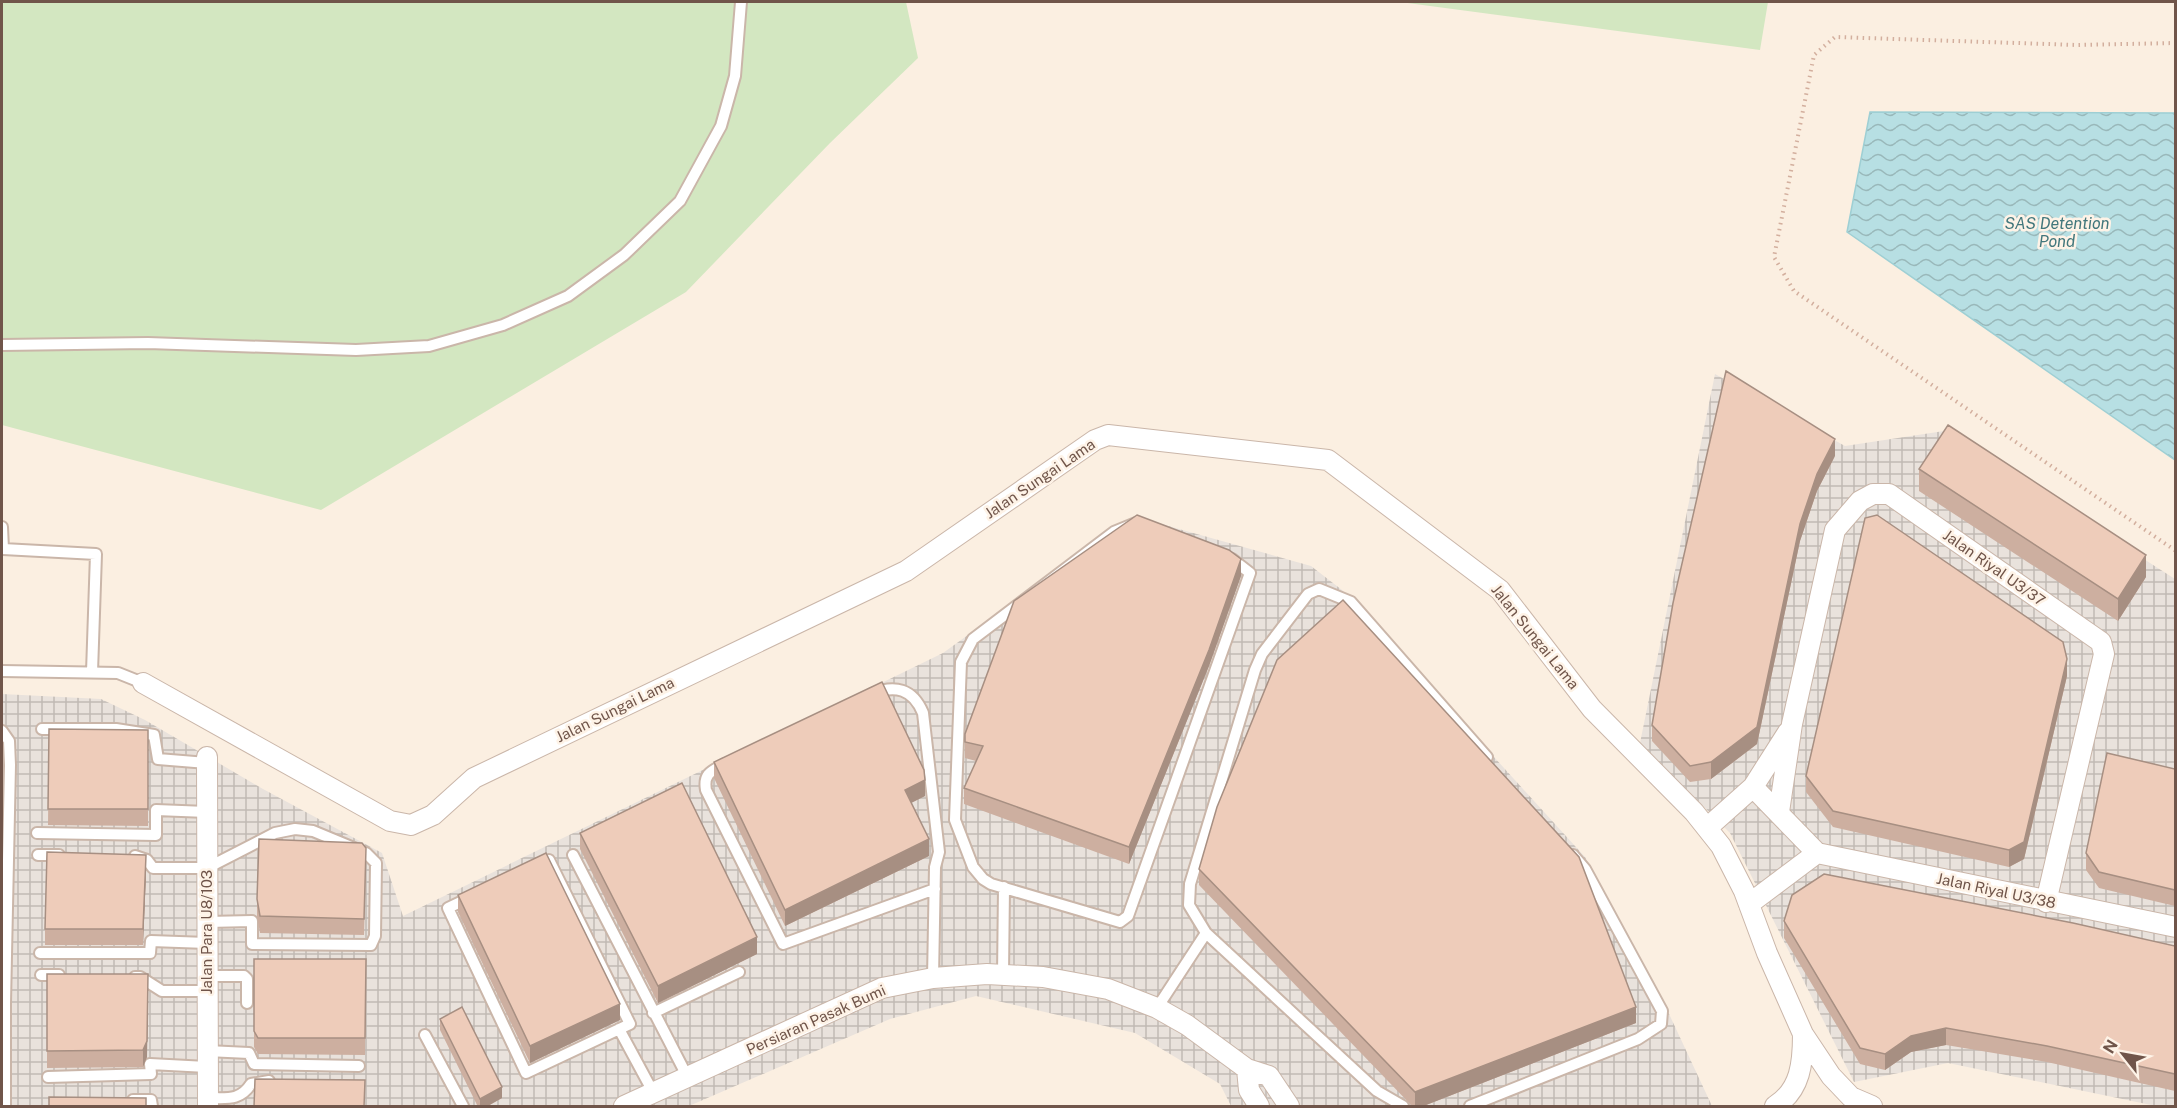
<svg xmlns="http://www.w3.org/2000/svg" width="2177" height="1108" font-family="'Public Sans',sans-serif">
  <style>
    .industrial { fill: url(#industrial-grid) }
    .grass { fill: #d3e7c1 }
    .water { fill: url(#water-waves); stroke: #9ecfd4; stroke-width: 1.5 }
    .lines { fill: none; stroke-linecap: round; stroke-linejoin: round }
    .service-casing { stroke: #cab6a9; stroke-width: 14 }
    .minor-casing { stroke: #cab6a9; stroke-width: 22 }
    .path { stroke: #d3af9e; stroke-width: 4; stroke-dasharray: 1.5 4.5; stroke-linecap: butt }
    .service { stroke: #fff; stroke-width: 10 }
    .minor { stroke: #fff; stroke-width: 20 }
    .wall { fill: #cdafa0 }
    .shaded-wall { fill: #a78f82 }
    .building { fill: #eeccba; stroke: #a78f82; stroke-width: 1.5 }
    .labels { text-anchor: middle; stroke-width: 5; stroke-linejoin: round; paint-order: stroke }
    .street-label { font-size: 15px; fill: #70554a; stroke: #fef3e7 }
    .water-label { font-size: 16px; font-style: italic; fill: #42777c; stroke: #fef3e7 }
  </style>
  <defs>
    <pattern id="industrial-grid" width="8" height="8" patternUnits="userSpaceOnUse" patternTransform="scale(1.5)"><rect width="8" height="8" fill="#e9e2dc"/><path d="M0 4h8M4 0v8" fill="none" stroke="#c1bab4"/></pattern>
    <pattern id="water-waves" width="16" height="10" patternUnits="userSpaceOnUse" patternTransform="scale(1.5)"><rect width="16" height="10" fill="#b7dfe3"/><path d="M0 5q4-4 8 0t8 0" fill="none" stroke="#99b8ba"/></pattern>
  </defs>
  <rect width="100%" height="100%" fill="#fbefe1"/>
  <path class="industrial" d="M1715 374 1845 446 1944 431 2175 579V1106H2156L1948 1063 1854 1082 1730 833 1640 743Z
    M1136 517 1311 566 1342 590 1585 857 1663 1001 1712 1106H1231L1220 1084 1135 1033 976 996 890 1019 689 1106H2V694L101 699 145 720 263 789 382 853 403 916 943 653 1101 539Z"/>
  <path class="grass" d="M2 2H906L918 58 830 143 686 292 321 510 2 425Z
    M1400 2H1768L1760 50Z"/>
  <path class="water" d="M1870 112 2175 113V460L1847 232Z"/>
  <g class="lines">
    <defs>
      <path id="service" d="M2 345 148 343 356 350 429 346 503 325 568 296 624 255 680 201 721 126 735 76 741 2
        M1136 523 1232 559 1250 573 1128 916 1120 922 991 884 983 879 973 867 955 820 961 662 973 639 1114 532Z
        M2 527 3 549 96 554 92 672
        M2 671 118 673 143 683
        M872 694C895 684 913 689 923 713L939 852 935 867 933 978
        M42 729H116L154 735 158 759 207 763
        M2 731 9 741 10 765 5 1003V1106
        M725 764C712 771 703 773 706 790L783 944 935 889
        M37 833 156 835V810L207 812
        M38 855H59
        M573 855 687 1076
        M135 856 147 860 153 868H207L275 833 295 829 313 831 366 853 376 863 375 936 371 945 252 944V921L207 922
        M549 860 630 1024 526 1073 448 908Z
        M1206 933 1189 905 1190 884 1255 670 1262 654 1308 594 1319 589 1351 602 1487 757
        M40 953H150L151 941 207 943
        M41 975H59
        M1003 975 1004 887
        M207 976H244L247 979V1003
        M135 977H140L162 991H208
        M1157 1008 1206 933 1377 1091 1403 1106
        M653 1013 739 972
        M619 1029 653 1092
        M425 1035 463 1106
        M207 1051 249 1053 254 1064 359 1066
        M48 1077 151 1074 150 1064 207 1067
        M208 1098C227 1098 240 1101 251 1084L269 1081
        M133 1100H151L152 1106
        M1470 1106 1638 1039 1661 1024 1662 1011 1585 869 1573 855"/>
      <path id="minor" d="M143 683 390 821 411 825 433 815 474 778 906 571 1095 440 1108 435 1328 460 1500 590 1592 709 1694 812 1721 846 1744 891 1767 953 1803 1034 1831 1076 1851 1097 1872 1106
        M207 757 208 1106
        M1753 787 1788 732
        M1779 812 1792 724 1835 530 1860 501 1873 494H1889L2101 642 2104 654 2046 902
        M1707 828 1753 787 1817 853 1749 904
        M1817 853 2176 927
        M1247 1069 1249 1090 1259 1106
        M624 1106 882 988 933 978 987 974 1043 977 1108 989 1157 1008 1187 1025 1247 1069 1269 1076 1289 1106
        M1775 1106C1801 1090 1803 1062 1803 1034"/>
    </defs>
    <use href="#service" class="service-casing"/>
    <use href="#minor" class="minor-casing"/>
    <path class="path" d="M2176 43 2077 45 1835 37 1814 55 1774 257 1794 291 2176 551"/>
    <use href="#service" class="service"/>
    <use href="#minor" class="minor"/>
  </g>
  <path class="wall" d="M1835 456 1817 491 1800 541 1757 744 1711 779 1690 782 1652 741V725Z
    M1919 469 2146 577 2118 621 1919 491Z
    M1241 576 1209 666 1129 864 964 804V788L976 761 965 758V734Z
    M2067 676 2024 859 2009 867 1833 827 1806 792V776Z
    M49 729 148 730V826L48 825Z
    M714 762 925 796 911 803 929 856 785 926 714 778Z
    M2175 769V906L2099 888 2086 870V853Z
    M580 833 757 954 658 1003 580 849Z
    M366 864 364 935 260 933 257 916V899Z
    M1199 869 1636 1023 1421 1107H1413L1199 885Z
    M146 872 143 945H45V929Z
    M458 895 620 1020 530 1063 458 912Z
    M1784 921 2175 946V1091L2047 1062 1946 1045 1911 1052 1885 1070 1860 1064 1784 938Z
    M254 959H366L365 1055 258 1054 254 1047Z
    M47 974H148L147 1057 143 1067 47 1068Z
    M440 1019 502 1098 486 1107H478L440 1030Z"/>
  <path class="shaded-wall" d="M1835 439V456L1817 491 1800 541 1757 744 1711 779V762L1800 524 1817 474Z
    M2146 555V577L2118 621V599Z
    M1241 559V576L1209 666 1129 864V847Z
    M2067 659V676L2024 859 2009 867V850Z
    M925 780V796L905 806V790Z
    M929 839V856L785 926V910Z
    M146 855V872L143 945V929Z
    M757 937V954L658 1003V986Z
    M148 974 147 1057 143 1067V1050Z
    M620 1004V1020L530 1063V1046Z
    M1636 1007V1023L1421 1107H1415V1092Z
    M1946 1028V1045L1911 1052 1885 1070V1054L1911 1036Z
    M502 1087V1098L486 1107H480V1099Z"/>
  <path class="building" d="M1726 371 1835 439 1817 474 1800 524 1757 727 1711 762 1690 766 1652 725 1673 603Z
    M1948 425 2146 555 2118 599 1919 469Z
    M1137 515 1229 550 1241 559 1209 650 1129 847 964 788 983 746 965 742V734L1014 601Z
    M1877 515 2063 642 2067 659 2024 842 2009 850 1833 811 1806 776 1865 518Z
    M1343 600 1579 857 1636 1007 1415 1092 1199 869 1217 807 1277 660Z
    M882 682 924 770 925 780 905 790 929 839 785 910 714 762Z
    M49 729 148 730V809H48Z
    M2107 753 2175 769V890L2099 872 2086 853Z
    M682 783 757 937 658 986 580 833Z
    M259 839 362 843 366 848 364 919 260 916 257 899Z
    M47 852 146 855 143 929H45Z
    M546 853 620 1004 530 1046 458 895Z
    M1824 874 2073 923 2175 946V1074L2047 1046 1946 1028 1911 1036 1885 1054 1860 1048 1784 921 1792 895Z
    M254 959H366L365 1038H258L254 1031Z
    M47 974H148L147 1041 143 1050 47 1051Z
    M462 1007 502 1087 480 1099 440 1019Z
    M255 1079 365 1080 364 1107H254Z
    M49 1097 146 1098V1107H49Z"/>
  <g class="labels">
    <g class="street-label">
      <text transform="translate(1040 479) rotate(-34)" y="5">Jalan Sungai Lama</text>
      <text transform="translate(1994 568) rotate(35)" y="5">Jalan Riyal U3/37</text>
      <text transform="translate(1535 637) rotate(51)" y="5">Jalan Sungai Lama</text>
      <text transform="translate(615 710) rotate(-26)" y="5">Jalan Sungai Lama</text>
      <text transform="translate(1996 891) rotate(12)" y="5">Jalan Riyal U3/38</text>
      <text transform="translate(207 932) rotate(-90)" y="5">Jalan Para U8/103</text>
      <text transform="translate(816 1020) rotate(-24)" y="5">Persiaran Pasak Bumi</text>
    </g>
    <g class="water-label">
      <text x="2057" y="229">SAS Detention<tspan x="2057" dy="18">Pond</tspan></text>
    </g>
  </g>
  <rect width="2177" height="1108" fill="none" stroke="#70554a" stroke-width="6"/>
  <g transform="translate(2123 1054) rotate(301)" stroke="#fef3e7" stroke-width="4.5" paint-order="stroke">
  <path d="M0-4.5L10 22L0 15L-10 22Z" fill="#70554a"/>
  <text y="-9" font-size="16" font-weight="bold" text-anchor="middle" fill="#70554a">N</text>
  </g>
</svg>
